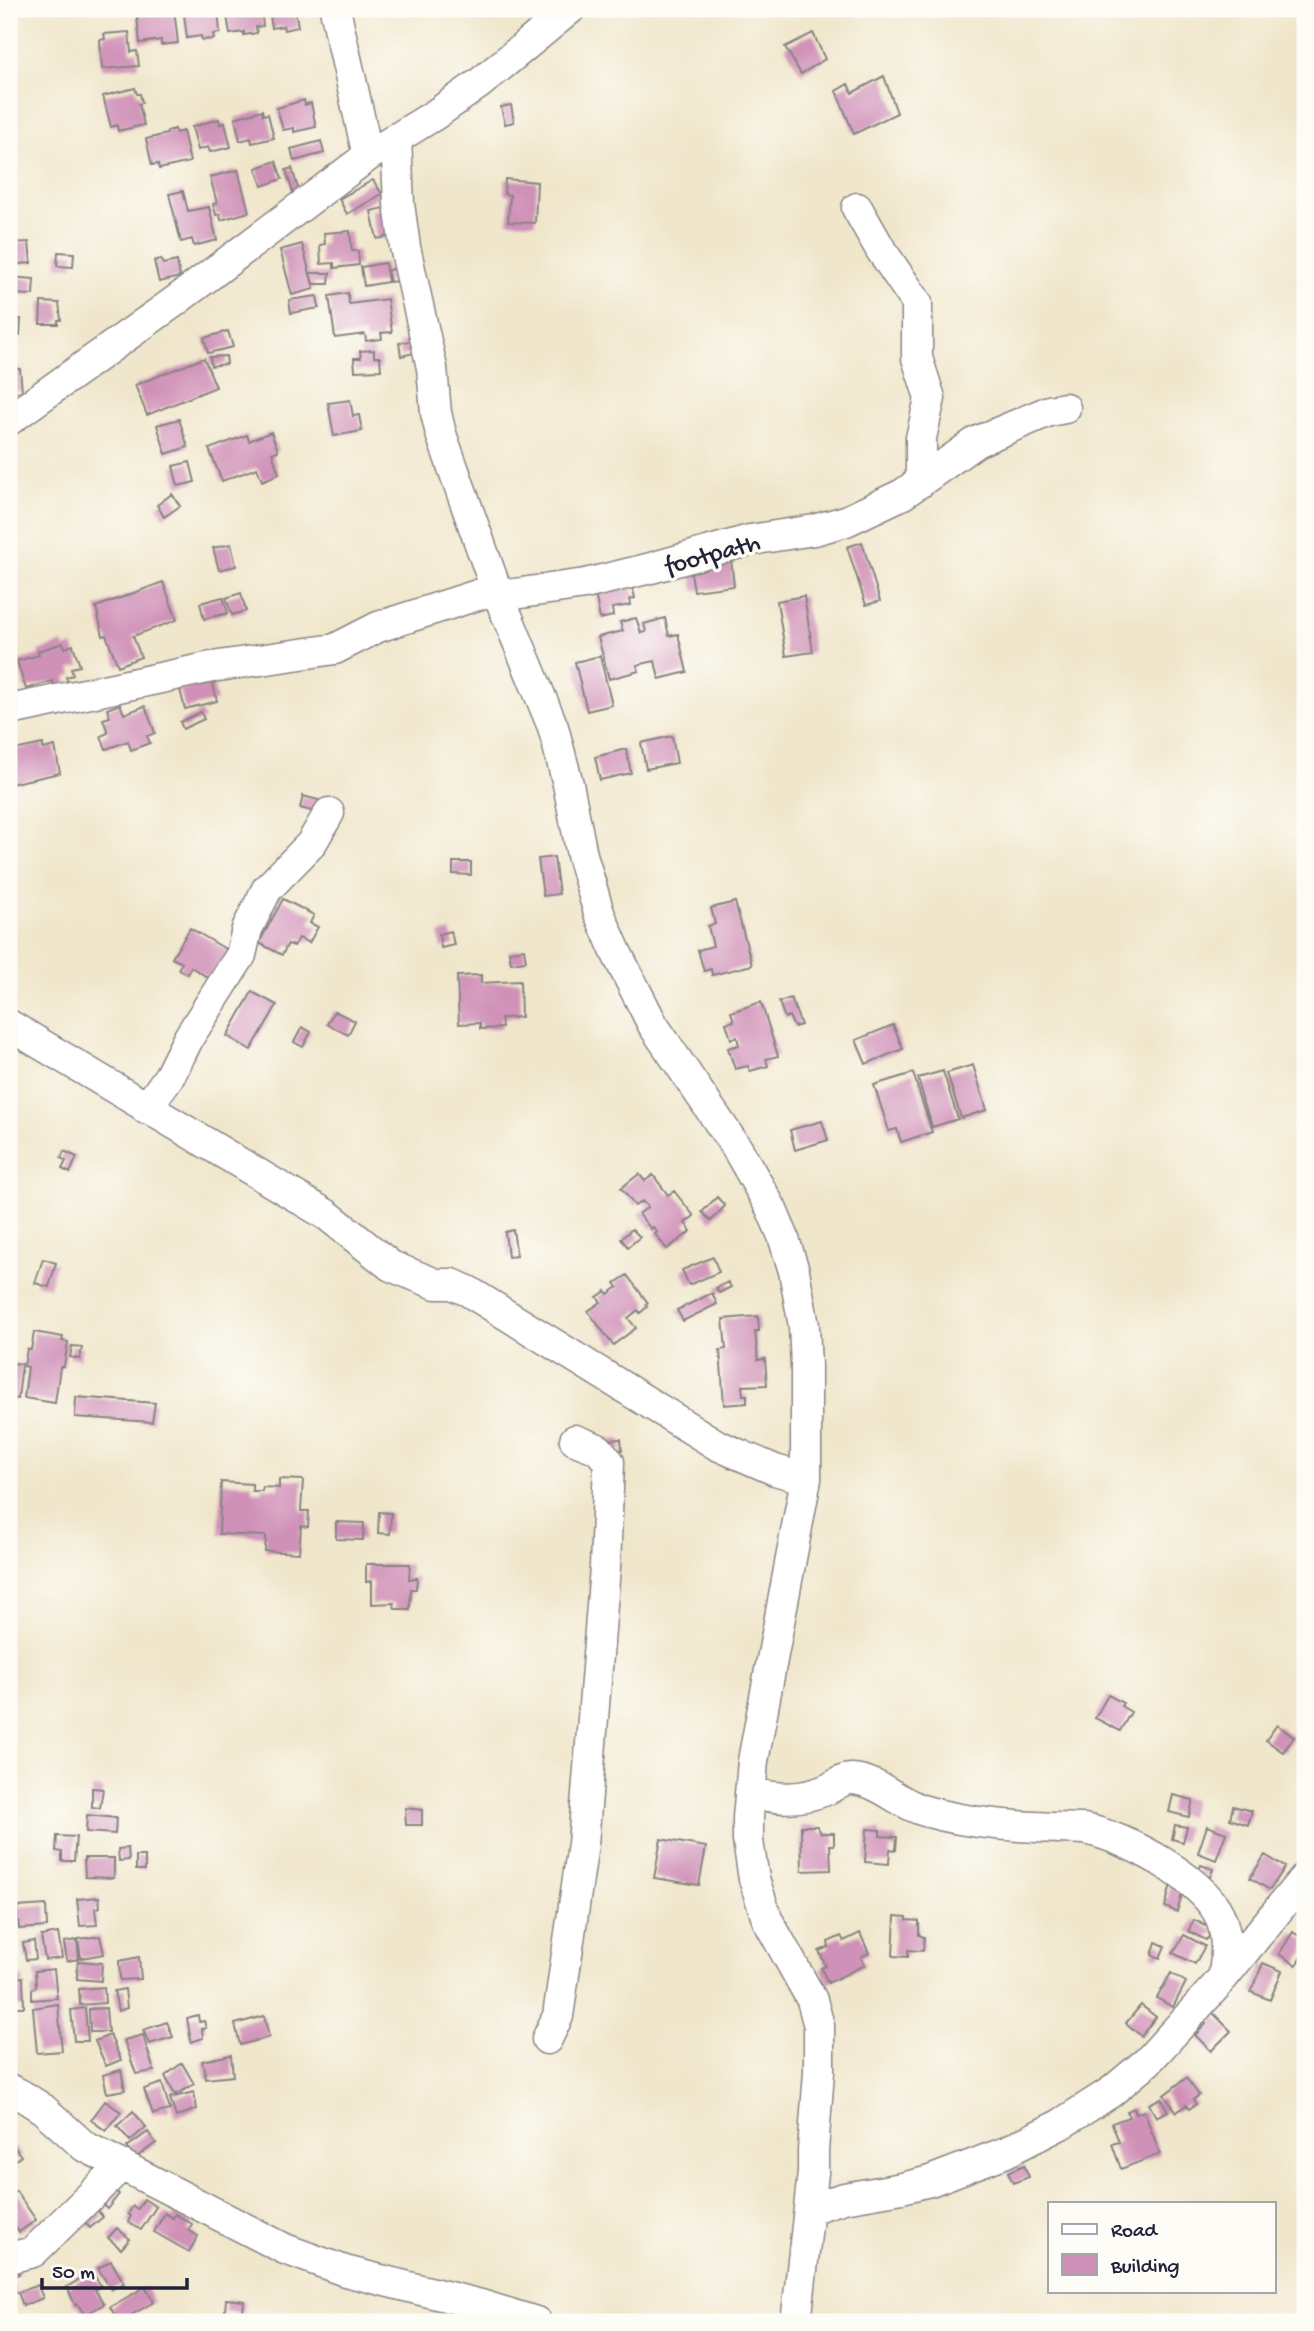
<svg xmlns="http://www.w3.org/2000/svg" width="1314" height="2331" font-family="'Gochi Hand',sans-serif">
  <style>
    .building { fill: #d091b8 }
    .lines { fill: none; stroke-linecap: round; stroke-linejoin: round }
    .minor-casing { stroke: #898483; stroke-width: 33 }
    .minor { stroke: #fff; stroke-width: 30 }
    .labels { text-anchor: middle; stroke-width: 7; stroke-linejoin: round; paint-order: stroke }
    .street-label { font-size: 26px; fill: #22223b; stroke: #fdfcf7 }
  </style>
  <rect width="100%" height="100%" fill="#fdfcf7"/>
  <filter id="ink" filterUnits="userSpaceOnUse"><feTurbulence type="fractalNoise" baseFrequency=".0143" numOctaves="2"/><feDisplacementMap in="SourceGraphic" scale="14" xChannelSelector="R" yChannelSelector="G"/><feConvolveMatrix kernelMatrix="1 2 1 2 8 2 1 2 1" color-interpolation-filters="sRGB"/></filter>
  <filter id="wash" filterUnits="userSpaceOnUse"><feTurbulence type="fractalNoise" baseFrequency=".00686" numOctaves="4" result="noise"/><feDisplacementMap in="SourceGraphic" scale="28" xChannelSelector="R" yChannelSelector="G"/><feGaussianBlur stdDeviation="1.57" result="paint"/><feColorMatrix in="noise" values="0 0 0 0 0 0 0 0 0 0 0 0 0 0 0 0 0 1.4 0 .05"/><feComposite in="paint" operator="in"/></filter>
  <g filter="url(#wash)">
    <rect width="100%" height="100%" fill="#f0e6cb"/>
    <g id="blocks">
      <path class="building" d="M174 9 178 43 161 45V40L140 43 137 17 144 16 143 12Z
        M218 9 220 33 213 34 214 39 202 40 201 36 187 38 184 15 195 14V10Z
        M234 9H261L263 26 256 27 257 33 244 35V32L230 34 226 10Z
        M269 9H295L298 27 284 30 283 26 272 28Z
        M129 32 131 52 137 51 139 66 102 69 100 40 105 39 104 34Z
        M813 33 825 59 801 74 785 47Z
        M884 76 897 113 854 134 836 91 848 84 852 93Z
        M135 88 137 94H140L142 102 139 104 144 125 118 131 117 125 111 127 103 96Z
        M304 100 305 105 311 103 316 127 294 132V128L283 130 277 108Z
        M511 105 514 122 505 124 501 107Z
        M262 110 263 115 268 114 274 138 252 143 251 138 240 141 235 118Z
        M219 119 220 124 225 123 231 147 210 152 208 147 198 150 192 127Z
        M175 129 176 133 183 131 190 162 159 169 158 164 152 165 146 139 167 134V131Z
        M321 141 324 153 294 161 291 149Z
        M276 161 282 179 262 186 256 168Z
        M292 168 299 192 293 193 286 170Z
        M238 170 249 212 221 220 220 214 216 215 213 204 217 203 210 177Z
        M505 179 537 182 535 223 508 222 510 195 504 194Z
        M373 180 382 194 347 214 339 199Z
        M183 191 188 211 209 207 217 240 194 246 192 239 181 242 169 194Z
        M384 208 390 236 377 239 371 211Z
        M350 231 352 251H358L359 265 334 268V263L321 264 320 245 325 244 324 233Z
        M29 242 31 263 9 265V243Z
        M302 244 314 289 292 295 280 250Z
        M58 252 74 253 73 267 57 266Z
        M161 259 163 264 177 261 180 277 159 282 154 261Z
        M385 263 388 282 364 286 361 267Z
        M395 269 397 281 390 282 387 270Z
        M310 273H330L329 284H313Z
        M9 277 34 279 33 295 9 294Z
        M348 293 349 304 387 299 392 332 381 333 382 339 366 341 365 334 335 338 329 296Z
        M317 296 319 308 291 313 289 300Z
        M41 302 59 303 61 320H58V324H40Z
        M9 319H21L20 335 9 334Z
        M228 331 233 347 208 353 204 338Z
        M415 340 418 352 401 356 399 343Z
        M374 350V357H380L381 370 355 371 354 358H361L360 351Z
        M226 356 227 364 211 366 210 357Z
        M204 358 216 387 147 415 135 385Z
        M9 369H20L22 391 9 393Z
        M350 400 353 416 359 415 362 431 334 436 328 403Z
        M179 419 188 447 166 454 157 425Z
        M271 432 278 451 272 453 279 474 262 481 257 468 222 481 209 449 247 435 249 441Z
        M190 462 195 482 178 486 173 466Z
        M172 494 180 506 164 517 157 505Z
        M862 542 880 601 866 605 847 547Z
        M231 544 236 566 219 570 213 548Z
        M731 559 734 586 694 591 690 567Z
        M163 582 177 620 133 636 141 657 118 666 106 635 103 636 96 607Z
        M632 586 635 598 630 599 631 605 612 608 613 616 600 619 595 593Z
        M241 593 246 611 232 615 226 598Z
        M804 596 813 652 786 656 777 601Z
        M223 597 228 613 204 619 200 603Z
        M636 618 641 633 646 632 644 624 665 618 669 636 678 634 687 672 659 679 655 661 637 665 639 671 609 679 598 637 623 631 620 622Z
        M63 643 65 648 73 645 80 666 71 668 73 675 66 677 68 683 54 687 52 681 26 689 17 661 39 655 38 651Z
        M600 656 612 705 587 711 575 662Z
        M211 675 217 701 185 709 180 690 194 686 192 680Z
        M120 704 124 714 145 706 155 733 147 736 150 743 131 750 128 741 106 749 101 736 108 733 103 719 110 717 107 709Z
        M201 712 204 719 183 729 180 722Z
        M672 736 677 763 646 769 641 743Z
        M43 744V749L55 746 60 773 10 784 9 751Z
        M626 749 631 773 600 780 595 757Z
        M303 796 322 801 319 813 300 808Z
        M554 857 559 894 543 896 538 859Z
        M453 862H471V875L453 874Z
        M283 899 314 915 310 923 318 927 309 943 299 938 294 946 288 944 282 955 259 943Z
        M735 902 752 965 712 975 711 969 704 971 698 950 713 946 708 926 715 924 711 908Z
        M190 928 229 951 212 980 191 967 187 974 178 969 182 963 172 958Z
        M451 931 454 945 441 948 439 934Z
        M524 949 526 961 511 963 509 951Z
        M481 975V983L520 981 521 1017 501 1018 502 1028 480 1029V1023L459 1024 457 976Z
        M252 992 277 1005 251 1050 227 1036Z
        M791 998 801 1025 794 1027 789 1016 785 1018 779 1002Z
        M761 1002 778 1056 766 1059 768 1066 750 1071 748 1066 735 1069 728 1048 739 1045 737 1037 731 1039 726 1023 734 1021 731 1012Z
        M334 1011 355 1021 348 1035 327 1024Z
        M893 1025 903 1049 866 1064 856 1040Z
        M302 1027 311 1032 303 1047 294 1042Z
        M973 1065 987 1110 961 1118 947 1073Z
        M943 1071 958 1119 932 1127 918 1078Z
        M913 1073 932 1132 901 1142 897 1129 889 1131 874 1085Z
        M822 1121 828 1140 795 1150 790 1130Z
        M64 1151 77 1157 70 1173 62 1169 66 1161 61 1158Z
        M639 1174 645 1181 653 1175 668 1195 674 1191 694 1216 685 1223 691 1231 667 1249 655 1234 657 1232 653 1227 651 1229 639 1214 648 1207 642 1201 635 1206 621 1188Z
        M717 1197 725 1206 711 1221 702 1212Z
        M632 1229 640 1237 628 1247 621 1239Z
        M513 1230 517 1256 508 1257 505 1232Z
        M713 1257 719 1272 689 1285 682 1270Z
        M43 1259 56 1263 49 1287 35 1283Z
        M627 1275 648 1303 646 1305 647 1307 640 1313 638 1310 628 1318 636 1328 613 1345 588 1311 601 1302 597 1297 606 1291 608 1294 618 1287 615 1283Z
        M728 1282 731 1287 719 1293 716 1288Z
        M712 1293 717 1304 683 1321 677 1310Z
        M758 1316 759 1331H755L758 1360 765 1359 767 1385 742 1386 743 1395H747V1403L724 1405 720 1350 726 1349 723 1319Z
        M34 1332 63 1337 62 1341 68 1342 64 1366 60 1367 55 1403 24 1398 28 1367 24 1366 27 1349 31 1350Z
        M72 1346 82 1347 80 1359 70 1357Z
        M13 1363 22 1364 18 1399 9 1398Z
        M76 1397 155 1403 152 1422 75 1417Z
        M621 1439 622 1450 605 1452 604 1440Z
        M279 1479 303 1480 301 1511H309L308 1527 301 1526 299 1553 265 1551 266 1536 219 1534 221 1482 252 1484V1491H262L263 1487 279 1488Z
        M379 1512 391 1513 390 1534 378 1533Z
        M336 1522 364 1523 363 1540 336 1539Z
        M366 1564H410L409 1579 417 1578 416 1589H411L410 1609H395L394 1603 372 1604V1581L366 1582Z
        M1108 1695 1123 1703 1121 1706 1131 1712 1120 1731 1095 1718Z
        M1277 1725 1294 1737 1283 1752 1266 1740Z
        M92 1788 103 1789 100 1808 92 1807Z
        M1173 1795 1193 1800 1189 1817 1169 1812Z
        M1233 1806 1252 1811 1248 1825 1230 1819Z
        M405 1808 422 1810V1825H406Z
        M87 1815 116 1818 115 1834 86 1832Z
        M1175 1825 1187 1827 1183 1842 1172 1839Z
        M801 1826H817L821 1833H834V1845H830L831 1870 802 1871Z
        M1207 1826 1226 1833 1216 1860 1198 1853Z
        M867 1829 880 1830V1836L897 1837 896 1850 890 1849 889 1864 865 1862Z
        M57 1836 76 1837 74 1861H62V1852L56 1851Z
        M661 1839 706 1847 699 1885 654 1878Z
        M128 1848 129 1860 119 1861 118 1849Z
        M1265 1855 1285 1867 1270 1890 1250 1878Z
        M136 1856H145V1870H136Z
        M84 1858H114V1878L85 1877Z
        M1201 1865 1213 1869 1210 1877 1198 1873Z
        M1171 1884 1184 1887 1177 1912 1165 1907Z
        M99 1897 100 1907 95 1909 97 1925 80 1926 77 1899Z
        M46 1905 47 1927 19 1929 17 1907Z
        M895 1916 907 1917V1920L919 1921V1935L924 1937 923 1951 908 1950V1957L893 1956Z
        M1194 1920 1215 1930 1206 1940 1188 1931Z
        M1293 1932 1305 1940V1951L1296 1965 1279 1954Z
        M58 1933 62 1958 45 1960 41 1936Z
        M860 1933 869 1953 861 1957 865 1965 828 1983 821 1968 826 1966 819 1951 829 1947 828 1942 841 1936 844 1941Z
        M1184 1935 1205 1946 1195 1964 1173 1953Z
        M100 1936 104 1954 81 1958 78 1939Z
        M77 1940 79 1959 67 1961 64 1942Z
        M34 1941 36 1959 26 1960 23 1943Z
        M1156 1942 1165 1946 1160 1958 1152 1955Z
        M139 1957 141 1979 120 1980 119 1961Z
        M78 1961 102 1963 101 1981 77 1979Z
        M1263 1963 1282 1971 1270 2000 1251 1992Z
        M54 1969 57 1998 32 2000V1989L36 1987 35 1971Z
        M1171 1973 1186 1982 1173 2007 1157 1998Z
        M23 1977 24 2007H11L9 1978Z
        M104 1987 105 2003 80 2005 79 1989Z
        M125 1989 127 2008 118 2011 114 1991Z
        M58 2004 62 2051 37 2053 33 2008Z
        M1141 2005 1156 2017 1141 2036 1126 2023Z
        M85 2008 88 2041H74L71 2010Z
        M106 2008 108 2032H90L89 2009Z
        M1211 2011 1231 2031 1211 2051 1195 2035 1206 2024 1201 2020Z
        M198 2015 199 2022 204 2021 206 2028 202 2029 203 2038 191 2042 187 2018Z
        M264 2016 269 2037 240 2045 235 2024Z
        M167 2022 173 2037 149 2044 143 2030Z
        M110 2035 121 2060 106 2066 95 2041Z
        M143 2035 154 2071 136 2074 124 2040Z
        M231 2055 233 2076 206 2079 202 2061Z
        M182 2063 194 2084 175 2095 165 2076Z
        M121 2070 125 2090 107 2093 103 2075Z
        M1186 2078 1199 2095 1193 2100 1196 2104 1189 2109 1186 2105 1177 2112 1164 2095Z
        M162 2083 170 2110 153 2114 144 2089Z
        M194 2092 197 2109 176 2117 170 2098Z
        M1161 2098 1168 2111 1156 2117 1149 2104Z
        M105 2101 121 2112 106 2131 91 2120Z
        M1134 2108 1136 2114 1144 2111 1160 2154 1121 2169 1112 2144 1119 2142 1112 2123 1129 2117 1127 2111Z
        M133 2111 146 2127 130 2141 117 2126Z
        M148 2132 156 2143 135 2158 127 2147Z
        M9 2144 12 2149 15 2148 21 2156 9 2165Z
        M1024 2165 1029 2177 1013 2183 1008 2172Z
        M109 2185 119 2194 107 2209 96 2199Z
        M16 2191 36 2220 19 2232 9 2217V2196Z
        M144 2199 156 2207 141 2230 128 2222 131 2216 128 2214 133 2206 138 2209Z
        M90 2202 103 2217 90 2228 77 2213Z
        M165 2213 173 2218 175 2214 192 2224 188 2230 198 2236 189 2252 154 2232Z
        M117 2228 130 2239 121 2249 108 2238Z
        M14 2258 19 2274 11 2277 16 2292 9 2294V2260Z
        M111 2261 124 2283 111 2290 98 2268Z
        M92 2272 101 2286 95 2290 104 2304 85 2315 77 2303 75 2305 67 2287Z
        M38 2285 43 2298 23 2306 18 2292Z
        M145 2287 154 2302 119 2322 110 2307Z
        M226 2299 244 2301 243 2313 225 2311Z"/>
    </g>
  </g>
  <g filter="url(#ink)">
    <use href="#blocks" fill-opacity="0" stroke="#898483" stroke-width="2"/>
    <g class="lines">
      <defs>
        <path id="minor" d="M335 9 368 156
          M396 138 399 204 405 247 432 368 436 413 441 434 496 589 553 727 568 784 582 855 599 913 616 952 653 1025 738 1150 771 1208 783 1236 794 1271 804 1326 806 1366V1479L753 1761 748 1818V1841L754 1879 767 1919 812 2000 819 2026V2072L813 2151V2173L796 2322
          M857 208 881 250 917 303V358L930 398 921 438V482
          M9 420 174 302 368 156 436 114 480 83 570 9
          M10 710 212 667 335 649 378 627 496 589 507 595 585 584 651 568 750 540 814 530 846 521 903 494 976 442 1049 411 1065 408
          M9 1025 327 1215 391 1266 436 1284H452L468 1291 717 1445 775 1470 806 1479
          M146 1109 170 1075 189 1037 241 955 247 929 267 889 311 844 329 813
          M750 1793C778 1799 801 1801 828 1789 836 1785 844 1778 852 1779 880 1781 899 1804 925 1811 977 1826 1030 1827 1084 1829 1124 1836 1210 1881 1222 1922 1228 1940 1226 1957 1224 1976
          M547 2039 558 2016 583 1844 605 1567 609 1462 598 1449 575 1440
          M9 2089 21 2095 43 2109 84 2146 285 2249 345 2271 481 2305 536 2322
          M809 2209 844 2198 902 2188 930 2181 1006 2152 1061 2124 1111 2092 1148 2061 1216 1986 1305 1877
          M9 2258 33 2252 122 2165"/>
      </defs>
      <use href="#minor" class="minor-casing"/>
      <use href="#minor" class="minor"/>
    </g>
  </g>
  <g class="labels">
    <g class="street-label">
      <text transform="translate(712 552) rotate(-15)" y="9">footpath</text>
    </g>
  </g>
  <rect width="1314" height="2331" fill="none" stroke="#fdfcf7" stroke-width="35"/>
  <rect x="1048" y="2202" width="228" height="91" fill="#fdfcf7" stroke="#a5a5ac" stroke-width="2"/>
  <rect x="1062" y="2224" width="35" height="10" fill="#ffffff" stroke="#a5a5ac" stroke-width="2"/>
  <text x="1111" y="2236" font-size="21" fill="#22223b">Road</text>
  <rect x="1062" y="2254" width="35" height="21" fill="#d091b8" stroke="#a5a5ac" stroke-width="2"/>
  <text x="1111" y="2272" font-size="21" fill="#22223b">Building</text>
  <path d="M42 2278v10h145v-10" fill="none" stroke="#22223b" stroke-width="3.5"/>
  <text x="52" y="2278" font-size="21" fill="#22223b" stroke="#fdfcf7" stroke-width="5" paint-order="stroke">50 m</text>
</svg>
